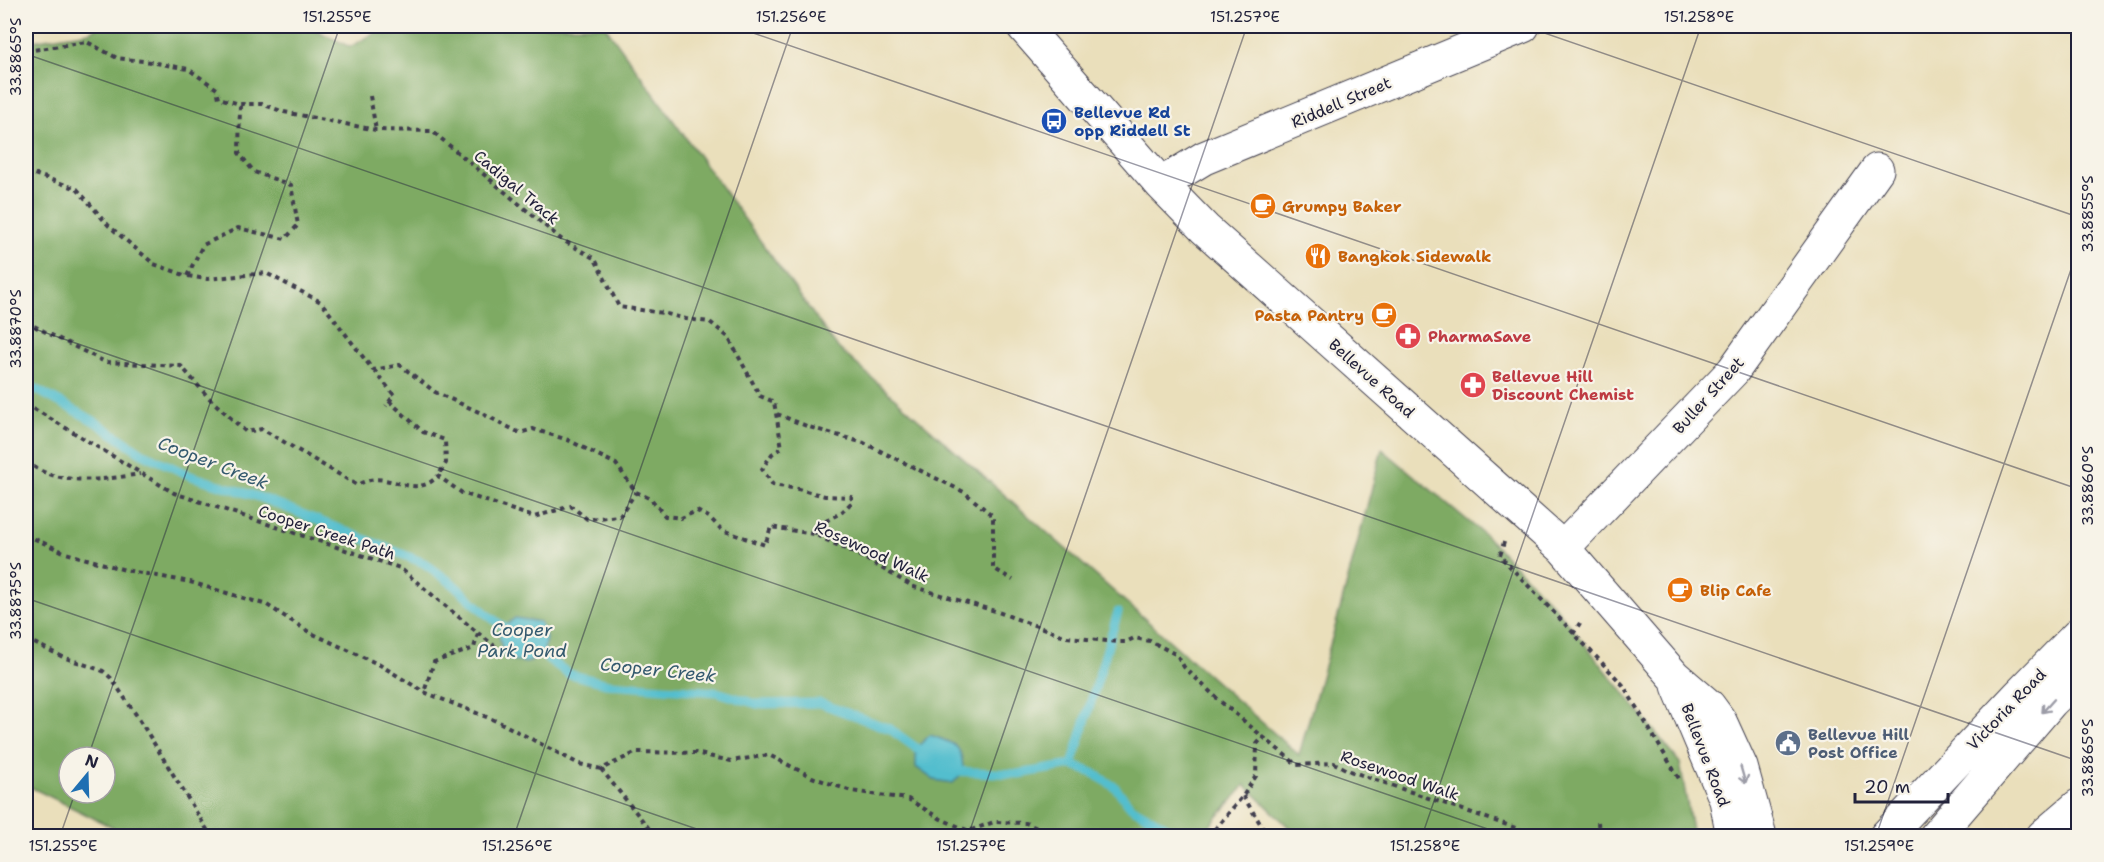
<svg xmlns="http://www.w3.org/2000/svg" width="2104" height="862" font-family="'Shantell Sans',sans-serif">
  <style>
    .forest { fill: #7eaa63; stroke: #50664f; stroke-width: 1.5; fill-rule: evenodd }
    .water { fill: #53bece; stroke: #3a7084; stroke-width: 1.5 }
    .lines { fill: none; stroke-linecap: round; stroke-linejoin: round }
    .stream { stroke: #53bece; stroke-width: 9 }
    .minor-casing { stroke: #403e4e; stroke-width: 35 }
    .path { stroke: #403e4e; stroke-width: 4; stroke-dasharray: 4.5 4.5; stroke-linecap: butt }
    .minor { stroke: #fff; stroke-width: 33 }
    .oneway { stroke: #9c9ca7 }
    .ticks { fill: none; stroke: #22223b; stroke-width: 1.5; stroke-opacity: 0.45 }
    .labels { text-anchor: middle; stroke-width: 4.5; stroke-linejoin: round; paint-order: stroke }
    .street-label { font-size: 16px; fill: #22223b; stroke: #f7f3e8 }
    .transit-label { font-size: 16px; font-weight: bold; fill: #164399; stroke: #f7f3e8; text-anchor: start }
    .food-label { font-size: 16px; font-weight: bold; fill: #c56008; stroke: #f7f3e8; text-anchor: start }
    .health-label { font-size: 16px; font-weight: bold; fill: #be3a42; stroke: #f7f3e8; text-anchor: start }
    .service-label { font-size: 16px; font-weight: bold; fill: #4e5e75; stroke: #f7f3e8; text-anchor: start }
    .water-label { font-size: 18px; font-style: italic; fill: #33596e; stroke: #f7f3e8 }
    .neatline { fill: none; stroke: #22223b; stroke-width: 2 }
    .ticks-label { font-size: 15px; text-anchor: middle; fill: #22223b }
  </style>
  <rect width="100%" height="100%" fill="#f7f3e8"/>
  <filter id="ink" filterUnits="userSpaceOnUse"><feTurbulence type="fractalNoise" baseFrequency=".0167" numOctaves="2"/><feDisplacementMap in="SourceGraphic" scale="12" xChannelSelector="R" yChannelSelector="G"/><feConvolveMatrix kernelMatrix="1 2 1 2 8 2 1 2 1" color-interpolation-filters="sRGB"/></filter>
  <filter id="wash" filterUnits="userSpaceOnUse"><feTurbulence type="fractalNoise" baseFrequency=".008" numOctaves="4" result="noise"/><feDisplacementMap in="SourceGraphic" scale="24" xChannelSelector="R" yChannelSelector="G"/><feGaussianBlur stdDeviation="1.35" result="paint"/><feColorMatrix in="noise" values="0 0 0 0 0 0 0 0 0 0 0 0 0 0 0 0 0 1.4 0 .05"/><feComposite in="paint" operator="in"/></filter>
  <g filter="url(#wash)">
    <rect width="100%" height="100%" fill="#eadfbb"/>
    <path class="forest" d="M100 26H308L350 47 387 26H605L837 347 1299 755 1339 613 1382 449 1485 535 1555 607 1680 763 1693 836H1298L1245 785 1201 836H130L26 785V42L89 32ZM69 757H105V793H69Z"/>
    <path class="water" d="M515 618 540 622 546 638 543 655 526 663 504 658 499 635 504 627Z
      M930 735C954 744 963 743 963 772L953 783 934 780 916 767V748Z"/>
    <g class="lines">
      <path class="stream" d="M26 384 94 421 142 453 191 476 262 498 424 563 453 584 489 616 512 633
        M533 648 569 674 609 684 717 692 757 704 820 703 890 729 926 755
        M1072 765 1118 612
        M953 771 1018 774 1072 765 1093 773 1115 787 1131 807 1179 834"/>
    </g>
  </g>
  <g filter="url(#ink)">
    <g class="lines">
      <defs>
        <path id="minor" d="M1023 26 1161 184 1205 229 1563 548 1674 676 1709 706 1720 721 1741 767 1760 836
          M1161 184 1204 158 1523 26
          M1563 548 1733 371 1877 170
          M1678 686 1726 800 1733 836
          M1886 836 2018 696 2078 635
          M1936 836 2051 702 2078 676
          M2043 836 2078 806"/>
      </defs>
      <use href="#minor" class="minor-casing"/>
      <path class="path" d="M26 51 87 42 117 58 151 62 188 69 217 89 219 98 240 104H262L284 112 376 130 432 131 561 239 595 259 619 307 663 313 686 319 710 322 728 337 760 396 774 402 782 448 772 454 762 469 773 485 798 489 825 496 851 497 853 501 842 512 826 521 814 534
        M370 96 376 130
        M26 171 77 189 109 226 154 264 187 276 207 279 266 273 321 302 373 370 400 365 435 392 481 413 520 433 533 429 568 440 616 464 636 492
        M187 276 203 245 238 228 285 239 298 225 291 185 254 172 239 153 240 104
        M26 322 105 362 181 366 208 397 246 432 262 429 357 485C361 483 366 481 370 480 394 475 415 499 438 476L462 493 534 517 571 506 587 519 620 516 636 492
        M374 370 394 395 386 406
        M389 401 423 432 445 440 446 463 438 476
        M26 404 174 493 400 568 478 633 474 648 434 662 424 692
        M777 414 809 427 864 443 964 492 993 516V568L1013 580
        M26 461C57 487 102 480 140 474
        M636 492 651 499 665 516 681 518 697 511 709 517 722 530 765 545 771 527 814 534 864 558 914 587 995 611 1067 637 1118 642H1126L1134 638 1150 641 1177 655 1184 667 1221 702 1297 765 1334 763 1350 771 1539 836
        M26 535 66 553 125 570 190 582 267 605 309 632 380 665 424 692 499 722 579 764 601 769 637 752 695 753 731 761 769 755 812 777 851 791 908 799 941 819 969 831 994 822 1026 823 1054 836
        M1504 542 1500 556 1623 685 1681 782
        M478 633 496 647
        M1573 634 1580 623
        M26 639 63 657 103 671 111 678 139 719 211 836
        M601 769 651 831V836
        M1243 796 1268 836
        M1598 822 1599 836
        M1209 836 1243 796 1256 776 1257 744 1263 737"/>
      <use href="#minor" class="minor"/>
    </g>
    <defs><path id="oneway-shaft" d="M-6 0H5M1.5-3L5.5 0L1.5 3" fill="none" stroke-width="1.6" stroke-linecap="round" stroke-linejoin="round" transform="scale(1.5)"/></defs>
    <g class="oneway">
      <use href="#oneway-shaft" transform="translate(2048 706) rotate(132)"/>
      <use href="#oneway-shaft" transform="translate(1743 775) rotate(74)"/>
    </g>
  </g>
  <path class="ticks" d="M733 26 2078 489M1524 26 2078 217M26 54 2078 761M26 326 1508 836M26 598 717 836M88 757 340 26M60 836 75 793M514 836 793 26M968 836 1247 26M1422 836 1701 26M1876 836 2078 249"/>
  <defs>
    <symbol id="bus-disc" viewBox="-11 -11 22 22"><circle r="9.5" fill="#1a4fb4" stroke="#f7f3e8"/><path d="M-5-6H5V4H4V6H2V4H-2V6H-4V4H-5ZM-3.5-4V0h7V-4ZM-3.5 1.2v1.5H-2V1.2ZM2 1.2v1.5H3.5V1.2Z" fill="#fff"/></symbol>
    <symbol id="cafe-disc" viewBox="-11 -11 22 22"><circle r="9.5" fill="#e8710a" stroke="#f7f3e8"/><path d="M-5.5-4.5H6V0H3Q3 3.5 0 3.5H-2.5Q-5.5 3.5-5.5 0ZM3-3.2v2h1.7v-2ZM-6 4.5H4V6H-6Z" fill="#fff"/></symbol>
    <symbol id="restaurant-disc" viewBox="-11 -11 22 22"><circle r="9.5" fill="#e8710a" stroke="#f7f3e8"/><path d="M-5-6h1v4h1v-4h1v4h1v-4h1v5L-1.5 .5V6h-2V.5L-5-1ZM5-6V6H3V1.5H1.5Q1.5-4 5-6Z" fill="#fff"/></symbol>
    <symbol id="pharmacy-disc" viewBox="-11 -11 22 22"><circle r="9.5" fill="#e0444e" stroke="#f7f3e8"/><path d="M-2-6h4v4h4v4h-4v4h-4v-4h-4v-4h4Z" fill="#fff"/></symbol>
    <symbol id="civic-disc" viewBox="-11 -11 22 22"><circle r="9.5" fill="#5c6f8a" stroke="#f7f3e8"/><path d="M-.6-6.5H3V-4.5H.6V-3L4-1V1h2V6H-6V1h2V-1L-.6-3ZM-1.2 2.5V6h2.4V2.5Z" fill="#fff"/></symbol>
  </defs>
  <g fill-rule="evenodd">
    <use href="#bus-disc" x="1039" y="106" width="30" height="30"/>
    <use href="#cafe-disc" x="1248" y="191" width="30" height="30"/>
    <use href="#restaurant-disc" x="1303" y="241" width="30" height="30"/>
    <use href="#cafe-disc" x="1369" y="300" width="30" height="30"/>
    <use href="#pharmacy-disc" x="1393" y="321" width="30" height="30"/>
    <use href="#pharmacy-disc" x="1458" y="370" width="30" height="30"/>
    <use href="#cafe-disc" x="1665" y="575" width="30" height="30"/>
    <use href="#civic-disc" x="1773" y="728" width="30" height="30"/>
  </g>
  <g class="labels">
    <g class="street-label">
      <text transform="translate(1341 102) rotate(-23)" y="6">Riddell Street</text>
      <text transform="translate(517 187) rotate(40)" y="6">Cadigal Track</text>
      <text transform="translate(1372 378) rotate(42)" y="6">Bellevue Road</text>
      <text transform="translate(1708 395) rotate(-48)" y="6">Buller Street</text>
      <text transform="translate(327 532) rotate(18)" y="6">Cooper Creek Path</text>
      <text transform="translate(872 551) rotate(25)" y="6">Rosewood Walk</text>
      <text transform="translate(2006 709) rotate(-46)" y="6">Victoria Road</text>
      <text transform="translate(1706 755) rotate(69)" y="6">Bellevue Road</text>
      <text transform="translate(1400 775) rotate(19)" y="6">Rosewood Walk</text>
    </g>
    <g class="transit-label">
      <text x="1074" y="118">Bellevue Rd<tspan x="1074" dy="18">opp Riddell St</tspan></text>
    </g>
    <g class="food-label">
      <text x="1282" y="212">Grumpy Baker</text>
      <text x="1338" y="262">Bangkok Sidewalk</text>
      <text x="1364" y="321" text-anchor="end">Pasta Pantry</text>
      <text x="1700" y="596">Blip Cafe</text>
    </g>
    <g class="health-label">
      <text x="1428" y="342">PharmaSave</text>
      <text x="1492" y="382">Bellevue Hill<tspan x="1492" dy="18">Discount Chemist</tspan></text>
    </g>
    <g class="service-label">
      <text x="1808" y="740">Bellevue Hill<tspan x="1808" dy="18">Post Office</tspan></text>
    </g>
    <g class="water-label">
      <text transform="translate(213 463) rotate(21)" y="6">Cooper Creek</text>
      <text x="522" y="636">Cooper<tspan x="522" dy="21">Park Pond</tspan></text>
      <text transform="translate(658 670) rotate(6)" y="6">Cooper Creek</text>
    </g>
  </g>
  <rect width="2104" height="862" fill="none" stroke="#f7f3e8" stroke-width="66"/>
  <g transform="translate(87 775) rotate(19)"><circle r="28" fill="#f7f3e8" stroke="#a29fa3" stroke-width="1.5"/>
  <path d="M0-4.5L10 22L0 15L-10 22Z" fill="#1f6fb2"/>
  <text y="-9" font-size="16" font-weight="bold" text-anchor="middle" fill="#22223b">N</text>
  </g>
  <path d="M1855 793v9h93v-9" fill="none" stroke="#22223b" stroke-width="3"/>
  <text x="1864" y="793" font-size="18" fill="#22223b" stroke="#f7f3e8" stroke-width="4.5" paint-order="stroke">20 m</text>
  <rect x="33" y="33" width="2038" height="796" class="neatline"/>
  <g class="ticks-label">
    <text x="337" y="22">151.255°E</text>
    <text x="791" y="22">151.256°E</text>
    <text x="1245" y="22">151.257°E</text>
    <text x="1699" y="22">151.258°E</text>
    <text transform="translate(16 57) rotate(-90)" y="5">33.8865°S</text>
    <text transform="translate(2088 214) rotate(-90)" y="5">33.8855°S</text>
    <text transform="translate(16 329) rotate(-90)" y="5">33.8870°S</text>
    <text transform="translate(2088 486) rotate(-90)" y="5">33.8860°S</text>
    <text transform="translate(16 601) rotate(-90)" y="5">33.8875°S</text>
    <text transform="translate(2088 758) rotate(-90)" y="5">33.8865°S</text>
    <text x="63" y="851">151.255°E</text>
    <text x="517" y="851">151.256°E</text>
    <text x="971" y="851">151.257°E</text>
    <text x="1425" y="851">151.258°E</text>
    <text x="1879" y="851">151.259°E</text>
  </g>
</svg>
